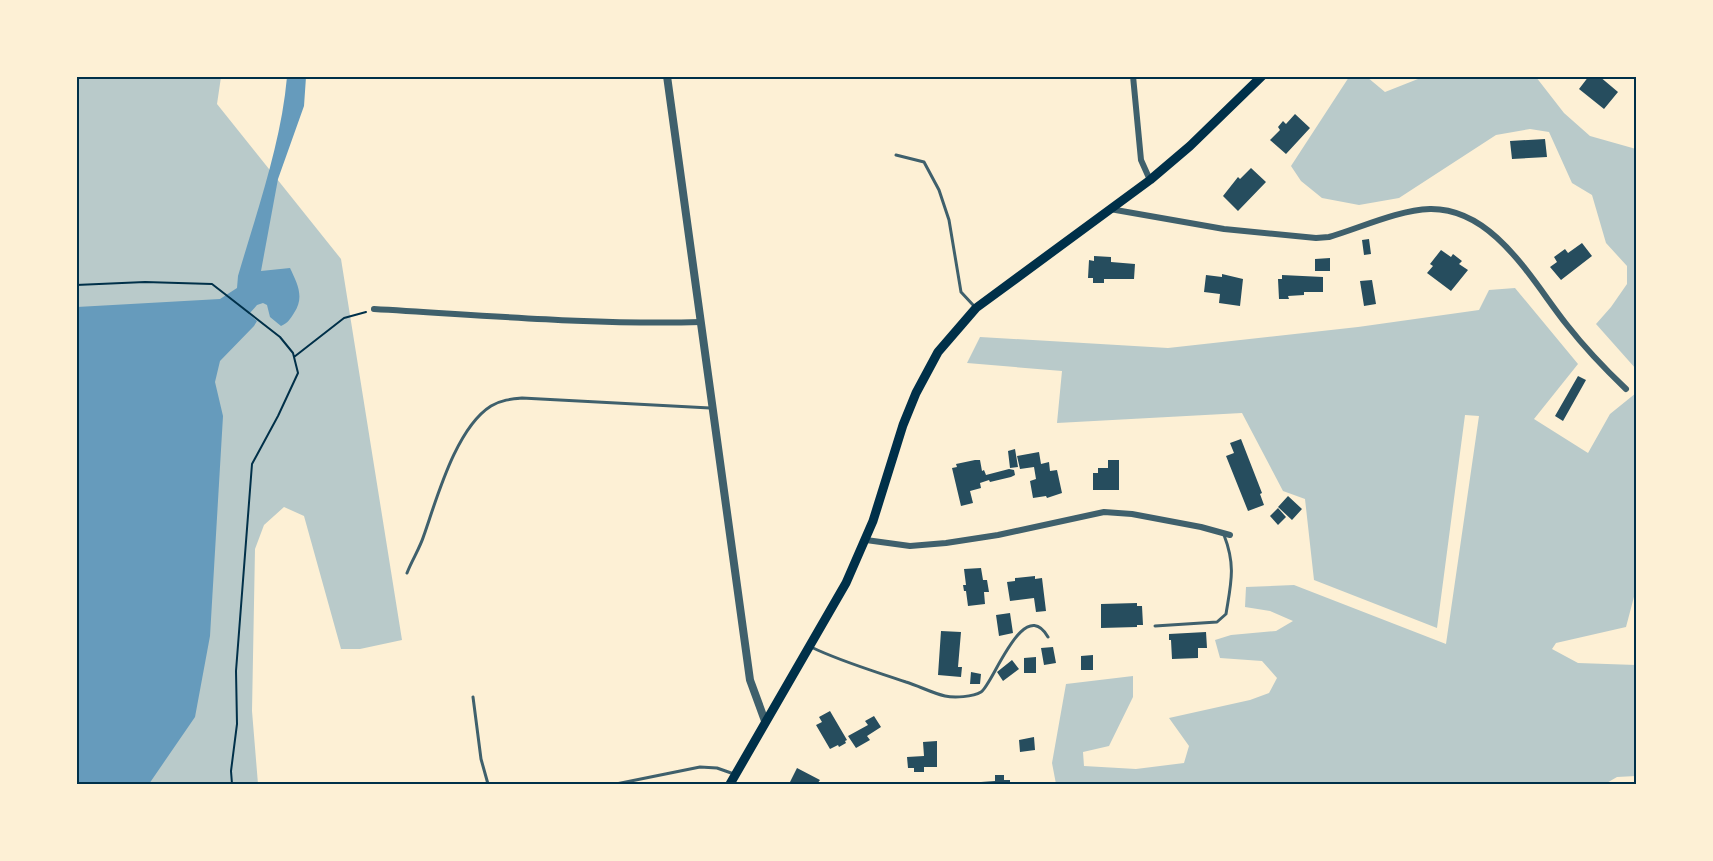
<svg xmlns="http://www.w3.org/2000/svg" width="1713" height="861" font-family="Raleway,sans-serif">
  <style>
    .green { fill: #b9caca }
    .water { fill: #669bbc }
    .building { fill: #264d5e }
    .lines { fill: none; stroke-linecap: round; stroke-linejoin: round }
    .path { stroke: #003049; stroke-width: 2 }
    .service { stroke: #3f606c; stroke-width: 3 }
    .minor { stroke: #3f606c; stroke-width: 6 }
    .tertiary { stroke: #3f606c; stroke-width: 8 }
    .secondary { stroke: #003049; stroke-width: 9 }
    .neatline { fill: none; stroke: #003049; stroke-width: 2 }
  </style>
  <rect width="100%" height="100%" fill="#fdf0d5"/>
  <path class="green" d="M76 77H221L217 104 341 259 402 640 360 649H341L304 516 284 507 264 525 255 549 252 711 258 784H77Z
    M1349 77H1367L1385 92 1423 77H1536L1564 113 1590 136 1636 149V369L1596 324 1611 307 1627 284V266L1606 243 1592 195 1572 183 1549 132 1530 129 1496 135 1399 198 1359 205 1322 198 1301 181 1291 166Z
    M1515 288 1578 364 1534 419 1588 453 1610 414 1636 393V592L1635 593 1626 627 1556 643 1552 649 1578 663 1636 665V776L1617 777 1605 784H1056L1052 763 1066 684 1133 676V697L1109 746 1083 752 1084 766 1136 769 1184 763 1189 746 1169 718 1250 700 1269 693 1277 678 1262 661 1220 658 1215 640 1231 635 1276 631 1293 621 1270 611 1245 607 1246 587 1294 585 1446 644 1479 416 1465 415 1437 628 1314 580 1305 499 1283 491 1242 413 1057 423 1062 371 967 363 980 337 1168 348 1358 327 1479 310 1489 290Z"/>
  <path class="water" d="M287 77H306L304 106 278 179 261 271 290 268C297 283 305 297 294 313 290 319 288 323 281 326L270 317 267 305 263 303 257 305 249 314 257 321 254 326 220 361 215 382 223 416 210 636 195 717 149 784H77V307L220 299 237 288 238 276C257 211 281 144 287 77Z"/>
  <path class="building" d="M1589 76H1599L1618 92 1604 109 1579 89Z
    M1295 114 1310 128 1286 154 1270 140 1280 130 1278 127 1283 121 1286 124Z
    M1545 139 1547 157 1512 159 1510 141Z
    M1251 168 1266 182 1238 211 1223 196 1238 177 1240 179Z
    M1369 239 1371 254 1364 255 1362 240Z
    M1582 243 1592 256 1561 280 1550 267 1557 262 1554 257 1565 249 1568 253Z
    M1441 250 1451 257 1453 254 1462 261 1459 264 1468 270 1451 291 1427 273 1433 266 1430 264Z
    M1094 256 1111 257V262L1135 264 1134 279H1104V283H1093V278H1088L1089 260 1094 261Z
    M1330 258V271H1315V259Z
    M1222 274 1243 279 1240 306 1219 303 1220 294 1204 292 1206 275 1222 277Z
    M1282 275 1323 277V292H1304V295L1288 296 1289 299H1279L1278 279H1282Z
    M1372 280 1376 304 1364 306 1360 281Z
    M1578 376 1586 380 1563 421 1555 416Z
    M1241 439 1262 493 1260 494 1264 505 1248 511 1226 456 1234 453 1230 443Z
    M1015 449 1018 467 1010 468 1008 451Z
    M1039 452 1041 464 1049 462 1050 471 1057 470 1062 493 1047 498 1046 496 1033 498 1030 481 1036 479 1034 467 1020 469 1017 456Z
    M975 460H980L982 471 984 470 986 475 1009 469 1014 470 1015 475 1011 477 990 482 989 480 980 483 981 488 970 491 973 503 961 506 952 468 957 467 956 464Z
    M1108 460H1119V490H1093V473H1098V468H1108Z
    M1288 496 1302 509 1292 520 1278 507Z
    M1278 508 1286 517 1278 525 1270 516Z
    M981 568 983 580H987L989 592H984L985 604 968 606 966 591H964L963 585H966L964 569Z
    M1035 576V579L1042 578 1046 611 1036 612 1034 598 1010 601 1007 582 1015 581V578Z
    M1137 603V606H1142L1143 625H1137V627L1101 628V604Z
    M1010 613 1013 633 999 636 996 615Z
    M941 631 961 632 958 667H962L961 677 938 675Z
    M1206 632 1207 648H1198V658L1172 659 1171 640H1169V634Z
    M1053 647 1056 663 1044 665 1041 648Z
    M1093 655V670H1081V656Z
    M1036 657V673H1024V658Z
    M1012 660 1019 669 1003 681 997 672Z
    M971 672 981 674 980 684H970Z
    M830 711 847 740 845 741 846 743 839 747 838 745 830 749 816 725 822 722 819 717Z
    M874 716 881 727 867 736 870 740 856 748 848 736 868 725 865 721Z
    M1034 737 1035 750 1020 752 1019 740Z
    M937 741V767H924V772H914V768H908L907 757 924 756 923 742Z
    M797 768 820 780 817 784H789Z
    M995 775H1004V780H1010V784H981V782L995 781Z"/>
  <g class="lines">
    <path class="path" d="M76 285 145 282 212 284 280 337 293 353 298 373 278 416 252 464 236 671 237 724 231 771 232 784
      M294 357 344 318 366 312"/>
    <path class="service" d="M896 155 924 162 939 190 949 220 961 292 974 306
      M407 573C412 560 420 548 424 535 437 498 456 428 491 406 501 400 511 399 522 398L710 408
      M1155 626 1217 622 1226 614C1231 583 1236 566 1224 535
      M811 647C842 662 874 671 906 682 919 686 932 693 945 696 954 698 973 697 981 692 993 685 1023 594 1048 637
      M473 697 481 759 488 784
      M616 784 700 767 717 768 734 774"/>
    <path class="minor" d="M1133 76 1141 160 1150 180
      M1110 209 1224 229 1316 238 1329 237C1360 228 1398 210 1430 209 1494 208 1532 281 1567 325 1585 348 1605 369 1626 389
      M374 309C483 315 592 325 701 322
      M866 540 910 546 946 543 998 535 1104 512 1132 514 1201 527 1230 535"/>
    <path class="tertiary" d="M667 76 750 680 765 721"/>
    <path class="secondary" d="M730 784 846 583 873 521 903 425 916 393 938 352 976 308 1150 180 1190 146 1262 76"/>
  </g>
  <rect width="1713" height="861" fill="none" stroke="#fdf0d5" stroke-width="156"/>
  <rect x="78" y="78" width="1557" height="705" class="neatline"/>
</svg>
